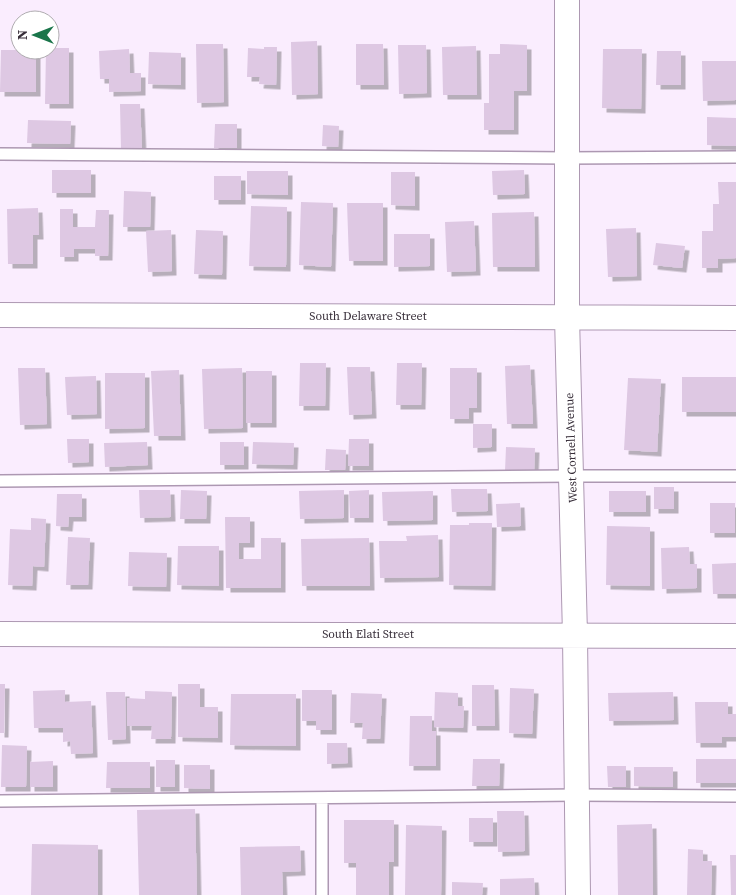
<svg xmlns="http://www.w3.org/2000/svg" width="736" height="895" font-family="'Source Serif 4',serif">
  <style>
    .building { fill: #dec8e3; filter: url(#shadow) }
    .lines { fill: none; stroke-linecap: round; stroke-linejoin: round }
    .service-casing { stroke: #ad98b2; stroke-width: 14 }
    .minor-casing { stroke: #ad98b2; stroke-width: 26 }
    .service { stroke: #fff; stroke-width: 11 }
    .minor { stroke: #fff; stroke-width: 24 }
    .labels { text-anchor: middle; stroke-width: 4; stroke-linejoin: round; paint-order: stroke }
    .street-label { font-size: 12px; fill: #382f3a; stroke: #fff }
  </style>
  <defs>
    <filter id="shadow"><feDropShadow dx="4.5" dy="4.5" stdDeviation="0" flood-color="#0004"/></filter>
  </defs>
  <rect width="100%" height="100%" fill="#faedfe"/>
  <path class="building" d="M317 41 318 94 292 95 291 42Z
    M196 44H223L224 102 197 103Z
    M356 44H383L384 85H356Z
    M500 44 527 45V91H514V130H484V103H489V54H500Z
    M398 45H426L427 93 399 94Z
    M476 46 477 95H443L442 47Z
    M264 47H277L276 85 259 84 260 77H247L248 48 264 49Z
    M50 48H69V104H45L46 50H50Z
    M129 49 130 73H141V91L109 92V79H100L99 51Z
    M603 49H642L641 109 602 108Z
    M1 50H36V92H0Z
    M657 51H681V85H656Z
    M149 52 181 53V85L148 84Z
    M702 61H736V100L703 101Z
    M120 104H140L142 150H121Z
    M707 117 736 118V146L707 145Z
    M28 120 71 121 70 144 27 143Z
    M215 124H237V148H214Z
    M323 125 339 126 338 147 322 146Z
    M52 170H91V193H52Z
    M524 170 525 194 493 195 492 171Z
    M247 171H288V195L247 194Z
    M391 172H415V206L391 205Z
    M214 176H241V200H214Z
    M718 182H736V258L718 259V268H702V231H713V204H719Z
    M124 191 151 192 150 227H123Z
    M301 202 333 203 331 267 299 265Z
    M347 203H383V261H349Z
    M251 206 287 207 286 267 249 266Z
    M38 208 39 235H33V264H8L7 209Z
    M60 209H73V227H95L96 210H109L108 256H95V249H74V257H60Z
    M534 212 535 267H493L492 213Z
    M474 221 476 271 447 272 445 222Z
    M636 228 637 276 608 277 606 229Z
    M171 230 172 271 148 272 146 231Z
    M196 230 223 231 222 275 194 274Z
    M394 234H430V266L394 267Z
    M656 243 685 246 682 268 653 265Z
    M300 363H326L325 406H299Z
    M397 363H422L421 405H396Z
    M530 365 533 424H507L505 366Z
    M347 367H370L372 414 349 415Z
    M18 368H45L47 424 20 425Z
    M242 368 243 428 204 429 202 369Z
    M450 368H477V408H469V419H450Z
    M179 370 181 436H154L151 371Z
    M246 371H272V423H246Z
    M105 373H145V428L105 429Z
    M96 376 97 414 67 415 65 377Z
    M682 377H736V412H682Z
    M628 378 661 379 657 452 624 450Z
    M473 424H492V447L473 448Z
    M67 439H89V462L68 463Z
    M349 439H369V466H348Z
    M147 442 148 465 105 467 104 443Z
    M220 442H244V465H220Z
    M253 442 294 443 293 465 252 464Z
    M506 447 535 448 534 472 505 471Z
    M326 449 346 450 345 470H325Z
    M654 487H674V509H654Z
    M451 489H487L488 511 452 512Z
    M139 490H170L171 517 140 518Z
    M181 490 207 491 206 519H180Z
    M344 490V518L300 519 299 491Z
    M369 490V518H350L349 491Z
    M433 491V520L383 521 382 492Z
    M609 491H646V512H609Z
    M57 494H82V517H69L68 527 56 526Z
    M520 503 521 526 497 527 496 504Z
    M710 503H735V533H710Z
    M225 517H250V543H239V559H261V538H281V588H226Z
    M31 518 46 519 44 567 33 566 32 586 8 585 10 529 31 530Z
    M469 523H492L491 586 449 585 450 525H469Z
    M607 526 650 527V586L606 585Z
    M438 535 439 577 380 578 379 541H407L406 536Z
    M68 537 90 538 88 585H66Z
    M369 538 370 586H302L301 539Z
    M178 546H219V586L177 585Z
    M689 547 690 564H697V588L662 589 661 548Z
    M129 552 167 553 166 587 128 586Z
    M736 563V594H713L712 564Z
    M0 684H5L4 733H0Z
    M178 684H200V707H218V738L178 737Z
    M472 685H494L495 726H472Z
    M510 688 534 689 532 734 509 733Z
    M65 690V702L91 701 93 753 71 754 70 741 63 742V728H34L33 691Z
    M302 690H332V730H316V721H302Z
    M145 691 172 692 171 739H151L152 726H127V698L145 699Z
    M106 692H125L126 739 108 740Z
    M435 692 458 693V706H464L463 728 434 727Z
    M673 692 674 720 609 721 608 693Z
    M351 693 382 694 380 739H362L363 723H350Z
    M231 694H296V746L230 745Z
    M695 702H728V714H736V737H722V743H696Z
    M410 716H432V731H436V766H409Z
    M327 743H347L348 763 327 764Z
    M2 745 27 746 26 787H1Z
    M473 759H500L499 786H472Z
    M696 759H736V783H696Z
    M156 760H175V787H156Z
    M53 761V787H30V762Z
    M107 762H150V788H106Z
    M184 765H210V789L184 788Z
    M607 766H626V787H608Z
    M634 767H673V787L634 786Z
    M195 809 197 895H139L137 810Z
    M497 811H524L525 851 498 852Z
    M469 818H493V842H469Z
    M344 820H394V862H389V895H356V863H344Z
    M652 824 653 895H618L617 825Z
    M406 825 442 826 441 895H405Z
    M32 844 98 845V895H31Z
    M300 846 301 871 282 872 283 895H241L240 847Z
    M688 849 703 850V861H712L711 895H687Z
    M730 855H736V895H731Z
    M534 878 535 895H500V879Z
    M452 882 483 883 482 895H452Z"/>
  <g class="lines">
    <defs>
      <path id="service" d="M0 154 567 158 736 157
        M0 481 572 476H736
        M0 801 576 795 736 796
        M322 895V798"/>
      <path id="minor" d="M567 0V317L575 635 578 895
        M0 315 736 318
        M0 634 736 636"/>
    </defs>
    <use href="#service" class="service-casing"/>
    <use href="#minor" class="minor-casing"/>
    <use href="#service" class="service"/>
    <use href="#minor" class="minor"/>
  </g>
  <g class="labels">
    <g class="street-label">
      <text x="368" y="320">South Delaware Street</text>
      <text transform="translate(571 448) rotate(-92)" y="4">West Cornell Avenue</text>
      <text x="368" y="638">South Elati Street</text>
    </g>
  </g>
  <g transform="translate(35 35) rotate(270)"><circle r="24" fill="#ffffff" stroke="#afacb0"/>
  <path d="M0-4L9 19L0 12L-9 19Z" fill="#1a754a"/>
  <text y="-8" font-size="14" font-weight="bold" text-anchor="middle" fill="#382f3a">N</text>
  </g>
</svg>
